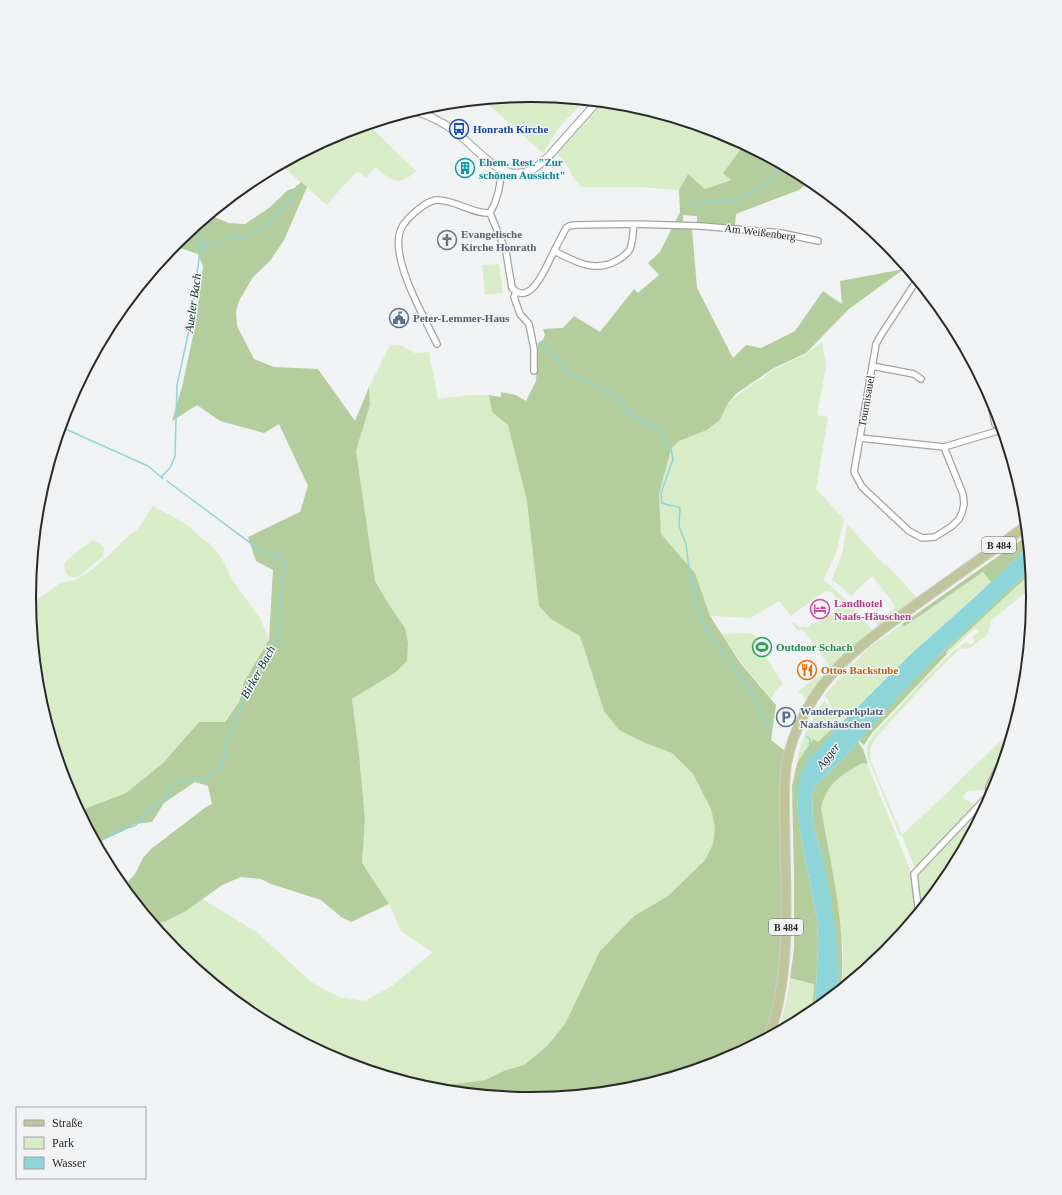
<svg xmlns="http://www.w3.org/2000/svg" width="1062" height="1195" font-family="'Times New Roman',serif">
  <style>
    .green { fill: #d9ecc8 }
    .forest { fill: #b4cd9d }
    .water { fill: #8dd5d8 }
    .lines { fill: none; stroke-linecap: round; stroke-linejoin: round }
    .stream { stroke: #8dd5d8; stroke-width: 1.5 }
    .minor-casing { stroke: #a2a2a3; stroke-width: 8 }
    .tertiary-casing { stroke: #a2a2a3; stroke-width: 9 }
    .primary-casing { stroke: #ccc; stroke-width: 11 }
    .minor { stroke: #fff; stroke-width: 5.5 }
    .tertiary { stroke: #fff; stroke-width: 7 }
    .primary { stroke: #c0c59a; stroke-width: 9 }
    .labels { text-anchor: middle; stroke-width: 3; stroke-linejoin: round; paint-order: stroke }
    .shield { fill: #f1f2f3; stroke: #666; stroke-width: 1 }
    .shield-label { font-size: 10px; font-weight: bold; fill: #2a2a2a }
    .transit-label { font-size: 11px; font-weight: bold; fill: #164399; stroke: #f1f2f3; text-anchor: start }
    .culture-label { font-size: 11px; font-weight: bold; fill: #0d838f; stroke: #f1f2f3; text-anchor: start }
    .street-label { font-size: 11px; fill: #2a2a2a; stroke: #f1f2f3 }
    .worship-label { font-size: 11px; font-weight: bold; fill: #5b616d; stroke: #f1f2f3; text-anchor: start }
    .service-label { font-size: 11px; font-weight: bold; fill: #4e5e75; stroke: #f1f2f3; text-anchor: start }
    .hotel-label { font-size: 11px; font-weight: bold; fill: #b23c85; stroke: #f1f2f3; text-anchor: start }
    .leisure-label { font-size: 11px; font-weight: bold; fill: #27864d; stroke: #f1f2f3; text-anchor: start }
    .food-label { font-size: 11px; font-weight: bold; fill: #c56008; stroke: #f1f2f3; text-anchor: start }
    .water-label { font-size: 12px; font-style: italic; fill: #0b3031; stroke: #f1f2f3 }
    .rim { fill: none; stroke: #2a2a2a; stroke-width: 2 }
  </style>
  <rect width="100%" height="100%" fill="#f1f2f3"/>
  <path class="green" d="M531 96 585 101 560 126 543 153 483 100Z
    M603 103 629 105 723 134 744 145 723 173 731 179 705 189 688 174 679 190 640 187H581L573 178 568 167 557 154Z
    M369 125 416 171C399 187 392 182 376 167L366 178 358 171 336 194 327 205 281 165 317 145 326 150 340 133Z
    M499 264 503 293 485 295 482 265Z
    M822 342 826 366 817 415 828 417 816 489 844 519 836 554 823 580C842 594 858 613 873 631L832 669 802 629 798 631 792 623H795L799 627H801L804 626 808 628 811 626V623H817L836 610 838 601 832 592 825 591 791 616 779 601 750 618 710 616 695 573 661 534 659 494 671 449 679 441 707 430 720 420 728 403 739 394 775 369 806 354Z
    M390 345 402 346 415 353 429 352 438 399 472 395H489L492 412 508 425 527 501 552 619 580 636 604 711 645 743 672 753 693 774 711 809 715 827 713 844 705 860 668 896 634 916 600 951 565 1024 547 1046 524 1065 506 1070 485 1080 441 1086 436 1090 339 1061 252 1015 176 952 154 925C172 919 186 911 202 899L258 933 311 982 339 997 364 1001 392 986 426 958 432 952 401 931 389 904 362 863 365 819 359 753 352 699 396 672 407 661 408 643 375 581 356 451 370 405 369 387Z
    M153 506 186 524 200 537 209 543 221 557 233 581 261 620 269 640 244 682 239 702 224 722H199L163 763 126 793 79 811 67 789 39 695 30 605 60 583 75 580 89 572 109 555 129 535 136 531Z
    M847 524 884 565 886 564 917 598 879 629 876 622 896 607 873 577V575L851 596 832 579 842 555Z
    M1026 531 1027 534C988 561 949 587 911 615 889 631 867 646 849 666L848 665C861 647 881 635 899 622 941 591 984 562 1026 531Z
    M91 541C97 541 100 543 104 548L103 556 78 577H70L65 572 64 564 67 560Z
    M983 572 991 582 911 654 842 721 832 708 825 695 846 671 848 673 851 669 849 668 869 648 902 624 905 627Z
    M1031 573 1032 587 991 621 988 634 970 648 960 649 936 672 874 740 871 747 870 756 874 769 902 835 957 783 1013 729 1008 746 1003 752 987 788 984 790 967 791 963 798 976 806 915 869 902 835 900 836 868 758C866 751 866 746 870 740 877 729 888 719 897 710 918 686 940 661 965 642L971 644 974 642 973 636 978 633V631L975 628 955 647 947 654 946 652Z
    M751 633 758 638H761L769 648 763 653 783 684 776 690 771 698 742 664 722 634Z
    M820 675 823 678 807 700 798 691Z
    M824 700 841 722 818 742 813 740 797 763C801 737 811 722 824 700Z
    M862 763 867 764 912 874 916 905 913 919 886 953 841 989 843 970V946L821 808C828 781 840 777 862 763Z
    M983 804 986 806 948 877 923 907 920 906 918 872Z
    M790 978 814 984 812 1013 779 1032 787 998Z"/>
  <path class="forest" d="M744 145 811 181 799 190 736 214 735 225 697 224V216L683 215V228L692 229 697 288 733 358 746 345 761 348 795 331 823 291 842 304 840 281 904 269 849 309 806 353 774 368 737 393 728 403 720 420 707 430 679 441 671 449 659 494 661 534 695 573 710 616 741 664 776 705 771 740 785 751 781 808 782 952 771 1017 762 1040 723 1061 629 1090 531 1099 436 1090 441 1086 485 1080 506 1070 524 1065 547 1046 565 1024 600 951 634 916 668 896 705 860 713 844 715 827 711 809 693 774 672 753 645 743 619 730 604 711 580 636 551 619 539 606 527 501 508 425 492 412 489 395 501 397V392L516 395 526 401 536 381 538 343 543 340 545 335 543 329 563 328 574 316 600 332 634 289 638 293 659 275 648 263 660 252 680 212 679 190 688 174 705 189 731 180 723 173Z
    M301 182 307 187 284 240 270 261 253 277 239 301 236 311 237 326 254 359 274 367 318 369 355 421 369 387 370 405 356 451 375 581 389 605 405 628 408 643 407 661 396 672 352 699 359 753 365 819 362 863 389 904 351 922 341 917 321 900 271 884 261 879 241 877 222 885 186 911 166 921 154 925 123 887 135 874 143 858 151 849 206 807 212 804 208 786 195 782 164 803 152 822 135 824 119 833 103 839 98 846 79 811 126 793 163 763 199 722H225L239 702 244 682 269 640 273 570 256 561 248 537 300 512 308 486 279 424 264 433 220 421 197 405 172 421 182 387 196 322 203 266 198 254 174 246 210 214 214 217 229 223 245 224 269 208 288 190 295 188Z
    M1027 536 1028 547 991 582 983 572 904 627 902 624Z
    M1030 570 1031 573 946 652 947 654 872 733 864 745 859 741C910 678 972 625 1030 570Z
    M835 726 837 727 826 740 797 797 799 827 817 920 818 946 815 1011 812 1013 814 984 790 978 794 949V874L792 786 797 763 813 739 818 742Z
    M858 742 863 749 868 764 862 763C840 777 828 781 821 808 831 867 847 929 841 989L837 992 839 972 822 854 813 827 812 792 820 781 843 759Z"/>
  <path class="water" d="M1028 547 1030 570 940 654 897 698 843 759 820 781 812 792 813 827 822 854 829 887 835 929 839 972 837 992 815 1011 818 946 817 920 799 827 797 797 800 774 808 761 837 727 911 654 976 596Z"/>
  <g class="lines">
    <path class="stream" d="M689 204 735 200 762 187 784 166
      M193 229 198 235V239L201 244 200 251
      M540 342 559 362 566 372 607 391 616 397 622 408 658 430 671 449 673 459 661 493 662 503C668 506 674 505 680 508L679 526 686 544 690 576 702 621 711 636 749 689 770 729
      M61 427 148 466 161 477
      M163 478 161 477 170 468 175 456 177 385 191 321 200 251 206 243 219 244 229 237 246 236 256 230 264 229C273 212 291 207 297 186
      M807 737 809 738 810 740 808 761 809 762
      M97 845 100 841 127 828 135 826 148 811 155 807 157 802 167 796 171 786 177 781 183 784 192 779 200 780 208 778 222 766 226 743 232 726 239 713 242 701 248 694 256 670 271 652 279 632 282 578 285 565 280 557 261 551 167 481"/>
    <defs>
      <path id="minor" d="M490 213 506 252 512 288C531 308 547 265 554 251 574 261 594 273 616 261 621 258 627 255 630 249 633 241 633 232 634 224
        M490 213C498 199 501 186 501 169
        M554 251 566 228 569 226 575 225 634 224 701 226 781 233 818 241
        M917 280 881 335 876 344 854 472 862 487 909 531 922 538 935 537 952 526 959 519 962 513 964 504 963 494 944 447
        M516 292 514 297 520 314 529 324 534 349V371
        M437 344C424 317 394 265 399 236 400 226 407 219 414 213 420 208 429 200 437 200 456 200 472 214 490 213
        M872 366 914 374 921 379
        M989 394 995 424 1001 430 1005 440
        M860 438 944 447 1001 430
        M988 799 989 787 1006 752
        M916 916 918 907 914 874 988 796"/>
      <path id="tertiary" d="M414 111C428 115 444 123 456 132 476 147 502 185 531 170 538 167 543 161 548 157L597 102"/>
      <path id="primary" d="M769 1037C791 974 786 907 785 842 785 817 783 792 786 767 792 729 814 691 841 664 863 642 890 624 914 606 951 579 989 553 1026 526"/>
    </defs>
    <use href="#minor" class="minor-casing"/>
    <use href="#tertiary" class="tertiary-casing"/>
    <use href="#primary" class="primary-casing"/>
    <use href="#minor" class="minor"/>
    <use href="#tertiary" class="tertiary"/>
    <use href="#primary" class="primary"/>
  </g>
  <defs>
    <symbol id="bus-ring" viewBox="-11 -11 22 22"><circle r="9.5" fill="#f1f2f3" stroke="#1a4fb4" stroke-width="1.5"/><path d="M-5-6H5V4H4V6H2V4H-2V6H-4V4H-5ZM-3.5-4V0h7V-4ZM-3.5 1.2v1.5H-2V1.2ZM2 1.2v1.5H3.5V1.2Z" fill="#1a4fb4"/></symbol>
    <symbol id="building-ring" viewBox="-11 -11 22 22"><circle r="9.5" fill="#f1f2f3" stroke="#0f9aa8" stroke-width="1.5"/><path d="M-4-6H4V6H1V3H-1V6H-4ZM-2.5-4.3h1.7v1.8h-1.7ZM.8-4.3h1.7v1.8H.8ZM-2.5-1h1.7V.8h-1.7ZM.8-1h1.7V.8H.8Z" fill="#0f9aa8"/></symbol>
    <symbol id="church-ring" viewBox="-11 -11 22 22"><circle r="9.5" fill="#f1f2f3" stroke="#6b7280" stroke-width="1.5"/><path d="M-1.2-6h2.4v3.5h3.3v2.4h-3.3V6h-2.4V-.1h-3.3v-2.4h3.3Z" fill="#6b7280"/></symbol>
    <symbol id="civic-ring" viewBox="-11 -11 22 22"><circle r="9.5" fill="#f1f2f3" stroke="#5c6f8a" stroke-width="1.5"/><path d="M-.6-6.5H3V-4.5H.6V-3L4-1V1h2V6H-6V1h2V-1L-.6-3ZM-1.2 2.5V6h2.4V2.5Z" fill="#5c6f8a"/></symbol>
    <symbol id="hotel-ring" viewBox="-11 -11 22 22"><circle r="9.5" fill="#f1f2f3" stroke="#d1479c" stroke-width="1.5"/><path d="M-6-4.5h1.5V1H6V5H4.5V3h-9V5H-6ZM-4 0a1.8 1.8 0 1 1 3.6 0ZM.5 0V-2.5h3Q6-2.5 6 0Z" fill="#d1479c"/></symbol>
    <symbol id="stadium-ring" viewBox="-11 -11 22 22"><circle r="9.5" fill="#f1f2f3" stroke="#2e9e5b" stroke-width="1.5"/><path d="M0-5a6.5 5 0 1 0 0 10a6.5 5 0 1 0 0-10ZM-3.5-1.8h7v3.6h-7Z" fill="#2e9e5b"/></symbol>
    <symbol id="restaurant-ring" viewBox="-11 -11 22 22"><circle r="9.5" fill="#f1f2f3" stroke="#e8710a" stroke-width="1.5"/><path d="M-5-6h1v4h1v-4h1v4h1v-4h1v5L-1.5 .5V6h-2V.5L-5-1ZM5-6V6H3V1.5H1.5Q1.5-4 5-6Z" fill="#e8710a"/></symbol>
    <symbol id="parking-ring" viewBox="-11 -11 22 22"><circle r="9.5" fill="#f1f2f3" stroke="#5c6f8a" stroke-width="1.5"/><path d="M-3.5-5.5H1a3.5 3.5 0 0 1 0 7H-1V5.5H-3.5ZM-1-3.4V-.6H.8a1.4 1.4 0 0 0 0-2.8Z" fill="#5c6f8a"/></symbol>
  </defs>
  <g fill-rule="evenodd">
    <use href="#bus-ring" x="448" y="118" width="22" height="22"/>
    <use href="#building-ring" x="454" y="157" width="22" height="22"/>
    <use href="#church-ring" x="436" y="229" width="22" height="22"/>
    <use href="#civic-ring" x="388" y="307" width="22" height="22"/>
    <use href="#hotel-ring" x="809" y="598" width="22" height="22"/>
    <use href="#stadium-ring" x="751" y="636" width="22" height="22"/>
    <use href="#restaurant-ring" x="796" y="659" width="22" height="22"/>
    <use href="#parking-ring" x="775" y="706" width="22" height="22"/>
  </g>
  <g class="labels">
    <g class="shield">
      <rect x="982" y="537" width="34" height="16" rx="3"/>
      <rect x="769" y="919" width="34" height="16" rx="3"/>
    </g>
    <g class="shield-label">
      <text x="999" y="549">B 484</text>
      <text x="786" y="931">B 484</text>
    </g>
    <g class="transit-label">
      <text x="473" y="133">Honrath Kirche</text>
    </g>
    <g class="culture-label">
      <text x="479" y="166">Ehem. Rest. "Zur<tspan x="479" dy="13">schönen Aussicht"</tspan></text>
    </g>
    <g class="street-label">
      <text transform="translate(760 232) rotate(7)" y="4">Am Weißenberg</text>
      <text transform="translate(866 401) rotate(-80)" y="4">Tournisauel</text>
    </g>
    <g class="worship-label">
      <text x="461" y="238">Evangelische<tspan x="461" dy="13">Kirche Honrath</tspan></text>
    </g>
    <g class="service-label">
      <text x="413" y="322">Peter-Lemmer-Haus</text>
      <text x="800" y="715">Wanderparkplatz<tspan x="800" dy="13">Naafshäuschen</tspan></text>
    </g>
    <g class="hotel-label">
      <text x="834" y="607">Landhotel<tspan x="834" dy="13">Naafs-Häuschen</tspan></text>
    </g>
    <g class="leisure-label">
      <text x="776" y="651">Outdoor Schach</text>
    </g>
    <g class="food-label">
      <text x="821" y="674">Ottos Backstube</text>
    </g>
    <g class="water-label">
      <text transform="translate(193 303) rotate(-82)" y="4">Aueler Bach</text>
      <text transform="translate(258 672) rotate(-61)" y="4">Birker Bach</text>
      <text transform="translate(828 756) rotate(-51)" y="4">Agger</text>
    </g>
  </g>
  <path d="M0 0H1062V1195H0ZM36 597a495 495 0 1 1 990 0a495 495 0 1 1-990 0Z" fill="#f1f2f3" fill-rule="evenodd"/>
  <path class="rim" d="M36 597a495 495 0 1 1 990 0a495 495 0 1 1-990 0Z"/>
  <rect x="16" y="1107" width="130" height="72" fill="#f1f2f3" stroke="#a1a2a3"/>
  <rect x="24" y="1120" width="20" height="6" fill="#c0c59a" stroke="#a1a2a3"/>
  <text x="52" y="1127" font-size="12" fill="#2a2a2a">Straße</text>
  <rect x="24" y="1137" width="20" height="12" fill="#d9ecc8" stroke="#a1a2a3"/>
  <text x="52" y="1147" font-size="12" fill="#2a2a2a">Park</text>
  <rect x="24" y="1157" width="20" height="12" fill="#8dd5d8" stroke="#a1a2a3"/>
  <text x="52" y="1167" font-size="12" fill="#2a2a2a">Wasser</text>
</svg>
